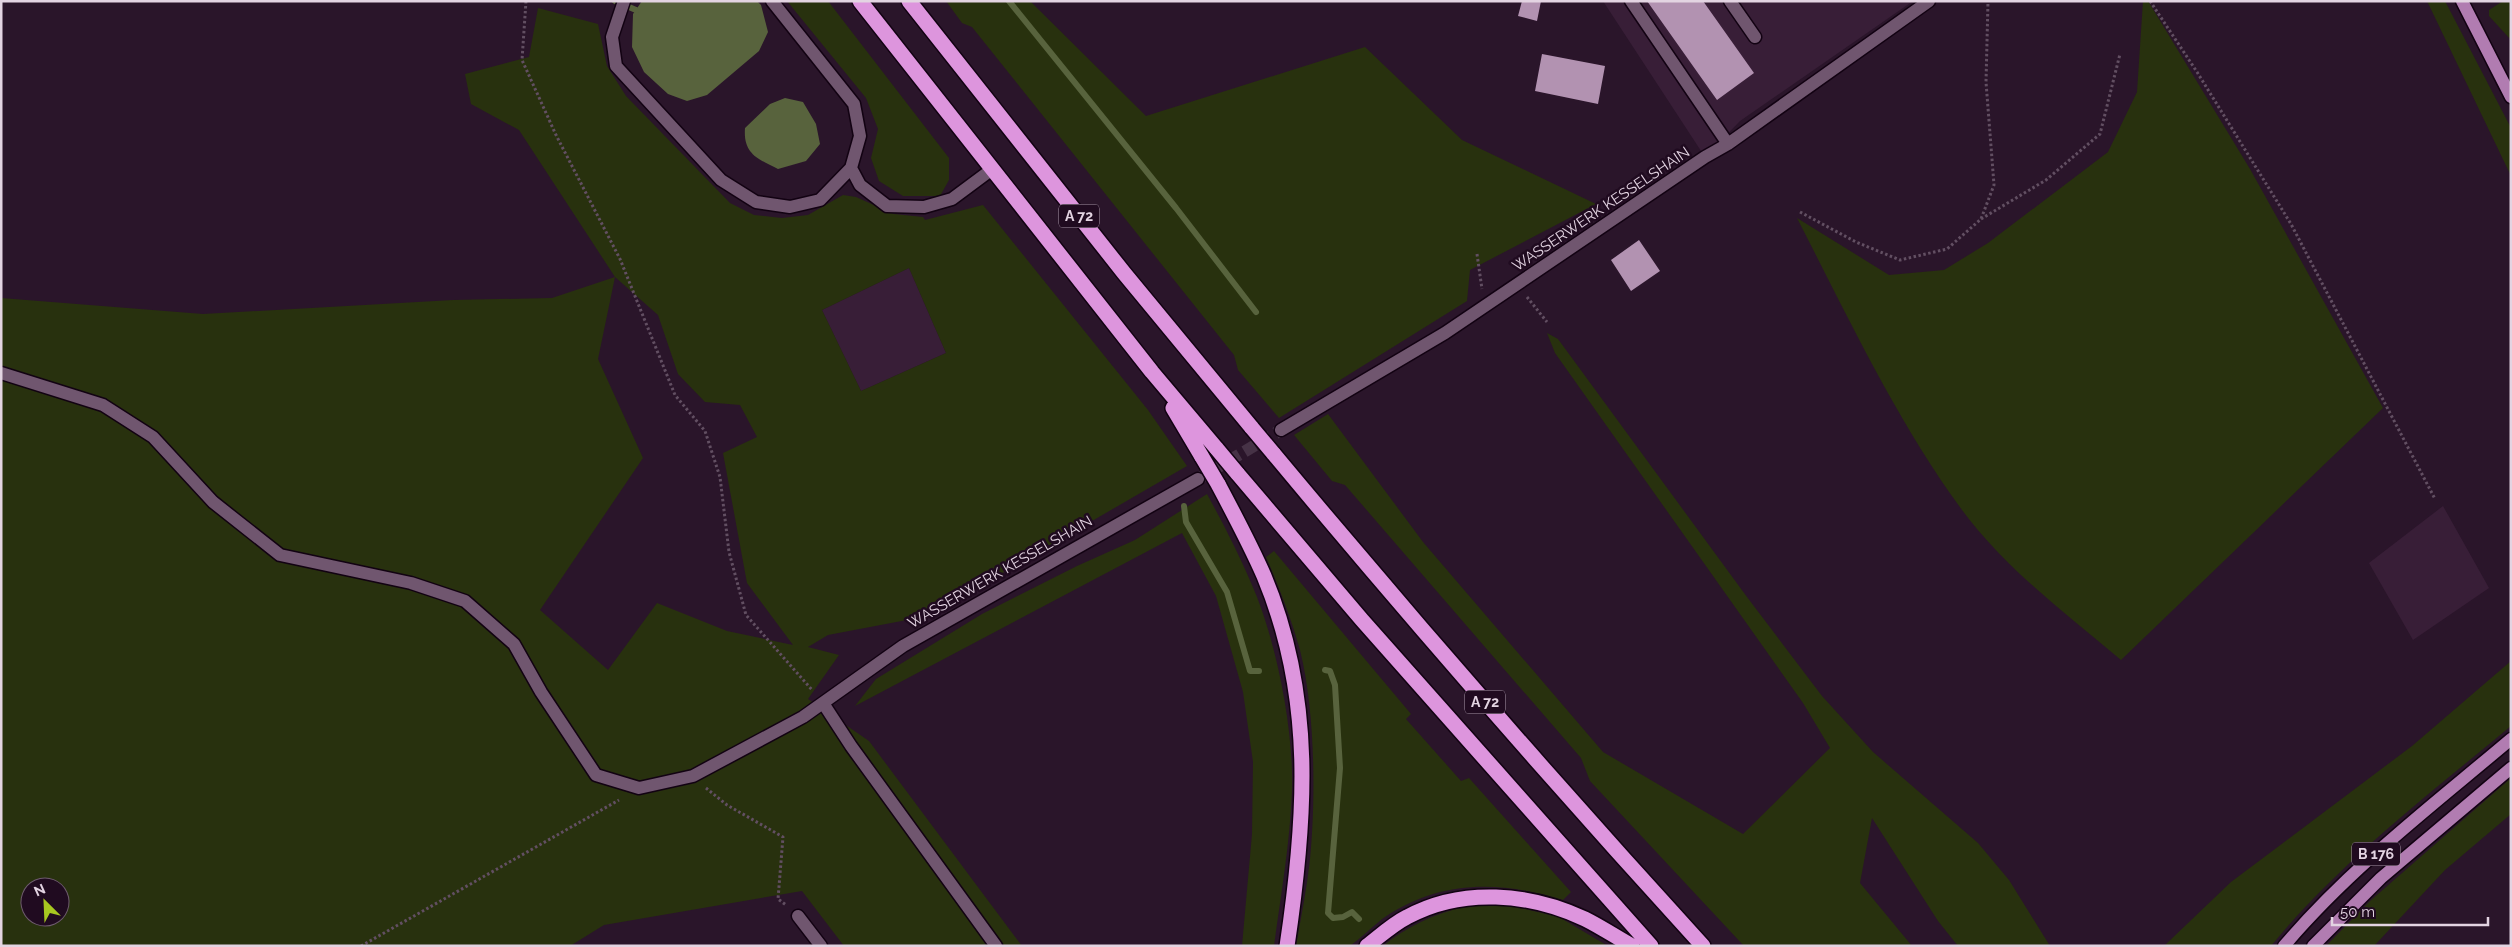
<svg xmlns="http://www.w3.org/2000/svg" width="2512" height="947" font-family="Raleway,sans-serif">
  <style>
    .built { fill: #381e37 }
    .green { fill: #28310e; fill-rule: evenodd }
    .water { fill: #58633d }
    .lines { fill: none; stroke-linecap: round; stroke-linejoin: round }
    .stream { stroke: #58633d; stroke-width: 6 }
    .building { fill: #b292b1 }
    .minor-tunnel { stroke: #463246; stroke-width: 12; stroke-dasharray: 12 6; stroke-linecap: butt }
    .minor-casing { stroke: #120212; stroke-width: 15 }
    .major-casing { stroke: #120212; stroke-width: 15 }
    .highway-casing { stroke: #120212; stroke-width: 18 }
    .path { stroke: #624f62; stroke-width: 3; stroke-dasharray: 2.5 2.5; stroke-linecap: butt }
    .minor { stroke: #70566f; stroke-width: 12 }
    .major { stroke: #b17cb1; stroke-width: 12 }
    .highway { stroke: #dd95dd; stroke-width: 15 }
    .highway-bridge-casing { stroke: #120212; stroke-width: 18; stroke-linecap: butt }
    .highway-bridge { stroke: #dd95dd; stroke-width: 15 }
    .labels { text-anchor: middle; stroke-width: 5; stroke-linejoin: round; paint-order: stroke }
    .shield { fill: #200b20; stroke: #a898a8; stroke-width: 1 }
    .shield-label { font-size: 14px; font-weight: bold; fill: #e3d4e2 }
    .street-label { font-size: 15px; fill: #e3d4e2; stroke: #200b20 }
  </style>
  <rect width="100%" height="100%" fill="#2a152a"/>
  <path class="built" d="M1603 1H1913L1740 121 1705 157Z
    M909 268 946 353 861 391 822 310Z
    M2443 506 2489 588 2413 640 2369 563Z"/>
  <path class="green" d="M787 1H828L949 158V180L940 196H903L879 181 871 158 878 129 866 98Z
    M946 1H1030L1146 116 1365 47 1462 140 1596 204 1470 270 1467 301 1279 418 1238 370 1234 355 972 27 962 23Z
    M2143 1H2148L2250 169 2383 408 2121 660C2066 614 2006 569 1962 510 1896 420 1848 317 1797 218L1889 275 1944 270 1988 243 2108 152 2137 92Z
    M2427 1H2445L2511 128V176Z
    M2503 1H2511V40L2489 16V10Z
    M538 8 598 24 607 66 626 96 730 203 754 215 782 218 808 215 843 195 856 197 894 214 923 217 925 220 983 205 1148 410 1187 466 928 616 828 635 808 647 839 655 808 699 869 741 1022 946H844L802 891 604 925 570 946H1V298L203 314 453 300 552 298 615 277 519 130 471 104 465 74 529 57ZM909 268 946 353 861 391 822 310ZM615 277 658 315 678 374 705 402 740 405 757 437 723 453 747 583 793 645 727 631 657 603 608 670 540 610 643 458 598 359ZM30 887H60V917H30Z
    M1547 333 1558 339 1747 597 1822 696 1873 752 1978 843 2009 880 2050 946H1958L1938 921 1872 818 1860 883 1912 946H1744L1590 781 1581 758 1345 485 1332 481 1294 435 1328 414 1423 542 1603 752 1743 834 1830 748 1803 703 1555 353Z
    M1207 494C1225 527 1243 562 1257 597 1278 651 1294 733 1292 791 1290 843 1281 894 1274 946H1242L1252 834 1253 762 1243 692 1216 596 1182 533 855 706 876 679 982 614 1077 566 1135 540Z
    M1274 551 1411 714 1406 719 1461 781 1469 778 1571 892 1563 900C1500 881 1442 879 1385 917 1376 923 1356 943 1349 946 1342 947 1306 946 1296 946 1301 917 1307 888 1310 859 1316 797 1315 710 1300 650 1291 618 1279 587 1266 557Z
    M2511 661V726C2428 795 2340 862 2271 946H2164L2231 882 2412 746Z
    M2511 778V814L2445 870 2374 946H2326L2370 901Z
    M1508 905 1559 917 1608 946H1383C1406 927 1435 913 1465 907 1478 904 1494 906 1508 905Z"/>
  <path class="water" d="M642 1H757L761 5 768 32 759 51 707 95 687 101 668 94 644 72 632 47 633 14Z
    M785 98 803 102 816 124 820 144 806 161 778 169C758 159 743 154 745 128L770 104Z"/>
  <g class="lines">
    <path class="stream" d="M615 1 636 10
      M1009 1 1176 208 1256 312
      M1184 506 1186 522 1227 592 1250 671H1259
      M1325 670 1330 671 1335 685 1340 768 1328 913 1333 918 1343 917 1352 912 1359 919"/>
  </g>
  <path class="building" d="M1522 1H1541L1537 21 1518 16Z
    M1647 1H1703L1754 73 1717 100Z
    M1542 54 1605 66 1598 104 1535 91Z
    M1639 240 1660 271 1631 291 1611 260Z"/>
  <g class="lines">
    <path class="minor-tunnel" d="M1198 479 1281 430"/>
    <defs>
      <path id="minor" d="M624 1 612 37 616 66 721 180 756 202 790 207 820 200 851 168 860 136 854 104 772 1
        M1631 1 1728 144
        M1730 1 1755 37
        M851 168 860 185 887 206 924 207 952 199 991 170
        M1 373 103 405 153 437 213 502 280 555 411 583 465 601 514 644 541 692 596 775 639 788 693 776 803 717 903 646 1198 479
        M1281 430 1445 333 1705 157 1728 144 1929 1
        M823 703 851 746 996 946
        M798 916 821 946"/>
      <path id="major" d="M2462 1 2511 97
        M2284 946C2350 868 2433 805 2511 739
        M2313 946 2381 878 2511 768"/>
      <path id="highway" d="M860 1 1152 372 1217 449
        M909 1 1124 273 1252 428
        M1173 408 1202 457
        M1273 453C1413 621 1556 785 1703 946
        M1237 473 1362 620 1651 946
        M1218 484C1234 514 1250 544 1264 576 1315 698 1306 819 1287 946
        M1367 946C1380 936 1393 924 1407 917 1462 887 1530 893 1585 919 1601 927 1616 937 1632 946"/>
    </defs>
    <use href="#minor" class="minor-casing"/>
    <use href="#major" class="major-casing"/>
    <use href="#highway" class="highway-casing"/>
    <path class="path" d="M526 1 522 60 556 135 620 259 675 395 705 431 720 477 729 552 746 615 813 691
      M2150 1 2197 72 2291 224 2435 499
      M1800 212 1856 242 1900 260 1947 249 1981 219 1994 185 1986 82 1988 1
      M1981 219 2046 180 2100 134 2120 54
      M1477 254 1482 289
      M1527 297 1547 322
      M706 788 727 805 783 837 778 899 786 905
      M361 946 619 800"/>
    <use href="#minor" class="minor"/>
    <use href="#major" class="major"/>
    <use href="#highway" class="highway"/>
    <defs>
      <path id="highway-bridge" d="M1252 428 1273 453
        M1217 449 1237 473
        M1202 457 1218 484"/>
    </defs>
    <use href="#highway-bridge" class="highway-bridge-casing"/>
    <use href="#highway-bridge" class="highway-bridge"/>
  </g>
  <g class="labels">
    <g class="shield">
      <rect x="1059" y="204.5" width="40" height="23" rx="4"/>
      <rect x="1465" y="690.5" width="40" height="23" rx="4"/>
      <rect x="2352" y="842.5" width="48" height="23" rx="4"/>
    </g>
    <g class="shield-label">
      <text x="1079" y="221">A 72</text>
      <text x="1485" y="707">A 72</text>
      <text x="2376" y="859">B 176</text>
    </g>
    <g class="street-label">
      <text transform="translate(1601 209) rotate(-34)" y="5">WASSERWERK KESSELSHAIN</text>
      <text transform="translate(1000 572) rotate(-30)" y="5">WASSERWERK KESSELSHAIN</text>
    </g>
  </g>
  <rect width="2512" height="947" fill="none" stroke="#e3d4e2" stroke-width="5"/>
  <g transform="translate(45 902) rotate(336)"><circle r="24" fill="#200b20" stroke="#6e5b6e"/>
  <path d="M0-4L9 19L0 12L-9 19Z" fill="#a7c820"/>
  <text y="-8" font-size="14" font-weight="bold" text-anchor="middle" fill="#e3d4e2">N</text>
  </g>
  <path d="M2332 917v8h156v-8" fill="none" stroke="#e3d4e2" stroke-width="2.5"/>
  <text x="2340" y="917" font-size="15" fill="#e3d4e2" stroke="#200b20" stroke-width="4" paint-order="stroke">50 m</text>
</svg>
